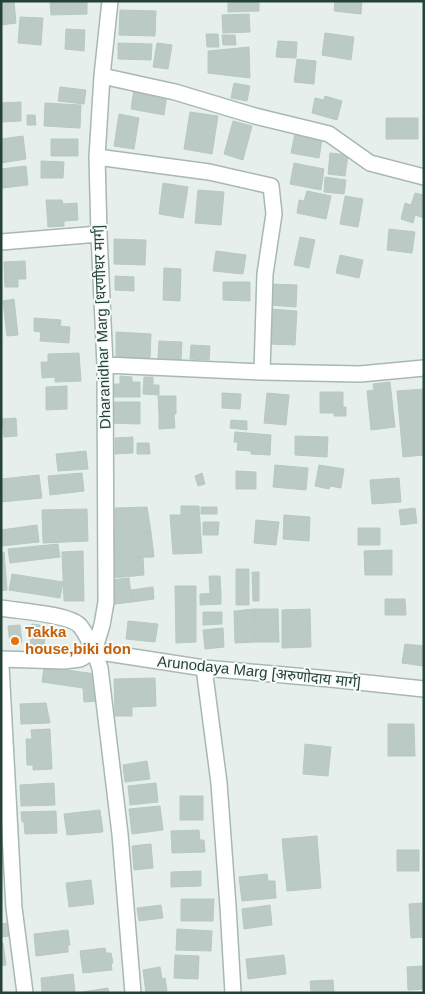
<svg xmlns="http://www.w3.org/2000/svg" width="425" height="994" font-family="Helvetica,'Noto Sans Devanagari',sans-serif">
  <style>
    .building { fill: #bbcac4; stroke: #b8c9c2 }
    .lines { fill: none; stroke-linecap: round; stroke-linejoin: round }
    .minor-casing { stroke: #a8b8b2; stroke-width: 18 }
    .minor { stroke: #fff; stroke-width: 15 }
    .food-dot { fill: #e8710a; stroke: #f7fbf9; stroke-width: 2 }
    .labels { text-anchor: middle; stroke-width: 4; stroke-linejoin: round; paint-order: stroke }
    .street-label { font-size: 15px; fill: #24423a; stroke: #f7fbf9 }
    .food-label { font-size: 15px; font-weight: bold; fill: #c56008; stroke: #f7fbf9; text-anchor: start }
  </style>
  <rect width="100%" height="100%" fill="#e6efeb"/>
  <path class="building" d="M1 1H14L16 23 1 25Z
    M50 1H87V14L51 15Z
    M228 1H259V11L228 12Z
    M335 1H362L361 14 334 11Z
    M120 10 156 11 155 36 119 35Z
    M249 14 250 32 223 33 222 15Z
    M20 17 43 18 41 45 18 43Z
    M66 29 85 30 84 51 65 49Z
    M325 33 354 37 351 60 322 55Z
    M206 34H218L219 47H207Z
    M222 35H235L236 45H223Z
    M278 41 297 42 296 58 276 57Z
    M118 43 152 44 151 60 118 59Z
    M157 43 172 45 168 69 153 67Z
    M249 47 250 78 208 73V51Z
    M297 59 316 61 314 84 294 82Z
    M234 83 250 86 247 101 231 98Z
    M60 87 86 90 84 104 58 101Z
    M134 89 167 95 164 115 131 109Z
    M325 96 342 101 337 120 312 113 315 98 324 100Z
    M21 102V121L1 122V103Z
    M45 103 81 105 80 128 44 126Z
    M190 112 218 116 212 154 184 149Z
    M119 114 139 118 134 149 114 146Z
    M27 115H35L36 125H27Z
    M386 118H418V139H386Z
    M233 121 252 126 243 160 224 154Z
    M295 134 322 140 319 158 291 153Z
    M23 136 26 159 1 163V139Z
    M51 139H78V156H51Z
    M330 153 348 155 345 176 328 174Z
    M41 161 64 162 63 178H41Z
    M294 163 324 169 321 190 290 184Z
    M26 166 28 185 2 188 1 169Z
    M325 177 346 180 344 194 324 192Z
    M163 183 188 187 183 218 159 214Z
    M198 190 224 192 221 225 195 223Z
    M307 191 331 196 326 219 297 213 299 200 304 201Z
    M415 193 424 195V218L415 215 413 223 401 219 405 203 411 205Z
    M345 196 363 199 358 227 340 224Z
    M46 200H62L63 204 77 203 78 220 64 221V226L48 227Z
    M389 229 415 232 412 253 387 250Z
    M300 237 315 240 309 268 294 265Z
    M114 239 146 240 145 265 114 264Z
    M216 251 246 255 243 274 213 271Z
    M340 255 363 260 359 278 336 273Z
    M25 261 26 279H18V287H5L4 262Z
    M164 268 181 269 180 301 163 300Z
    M115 276 134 277V291L115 290Z
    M223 282H250V301L223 300Z
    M271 284 297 285 296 307 270 305Z
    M14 299 18 335 7 336 3 301Z
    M271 309 297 311 295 345 269 344Z
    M34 318 61 320 60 326 70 327 69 343 40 341 41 332 34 331Z
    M116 332 151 334 150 358 116 357Z
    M159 341 182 342 181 360 158 359Z
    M191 345 210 346 209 360 190 359Z
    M79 353 81 381 55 382V377L42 378 41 362H48V354Z
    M120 376 132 377V382H140V397H108V384H120Z
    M144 377H153V385H159V395L143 394Z
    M390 382 395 427 371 430 367 391 374 390 373 384Z
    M67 386V409L46 410V387Z
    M424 389V455L403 457 397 391Z
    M320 392H343V407H346V416H334V413H320Z
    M222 393 241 394 240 409 222 408Z
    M267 393 289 395 286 425 264 423Z
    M158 396H176V414H159Z
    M108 402H140V424L108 423Z
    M159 414H174L175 428 159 429Z
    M16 418 17 436 4 437 2 419Z
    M231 420 247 421V430L230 428Z
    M235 432 271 435 270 455 251 454V451L237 450 238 442H234Z
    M295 436 328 437 327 457 295 455Z
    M133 437V453L115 454V438Z
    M137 443H149L150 454H137Z
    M86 451 88 469 58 471 56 454Z
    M275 465 308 468 306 490 273 487Z
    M319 465 344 469 341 488 330 486 329 489 315 486Z
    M236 471 256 472V489H236Z
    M82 473 84 491 50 495 48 476Z
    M202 473 205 484 198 486 195 476Z
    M39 475 42 498 1 502V479Z
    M399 478 401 502 372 504 370 480Z
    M181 506H199L202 553 173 554 170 515H181Z
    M147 507 151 532 115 530V508Z
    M201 507H217V514H201Z
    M415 508 417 523 401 525 399 510Z
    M87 509 88 541 43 543 42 510Z
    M284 515 310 517 309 541 283 539Z
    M256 520 279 522 276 545 254 543Z
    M203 522H219L218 535H203Z
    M37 525 39 542 1 546V530Z
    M358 528H380V545H358Z
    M111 530 151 532 154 557 111 558Z
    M58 544 60 557 10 563 8 549Z
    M392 550V575H365L364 551Z
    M83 551 84 601H64L62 552Z
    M4 552 7 590 1 591V553Z
    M143 557 144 575 113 578V558Z
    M236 569H249V605H236Z
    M252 572H259V601H253Z
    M12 574 63 582 60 598 9 590Z
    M209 576H220L221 593H210Z
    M129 578 132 602 115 604 112 580Z
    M175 586H196V642L176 643Z
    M153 587 154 599 132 602 131 590Z
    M221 593V604L200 605V594Z
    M385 599H405L406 615H385Z
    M254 609 255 642 235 643 234 611Z
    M254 609H278L279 642H255Z
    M310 609 311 647 282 648V610Z
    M203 612H222V624L203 625Z
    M128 621 158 624 155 642 126 639Z
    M32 624 46 626 44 649 30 648Z
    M20 625 22 642 10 644 8 626Z
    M223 628 224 647 205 649 203 630Z
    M405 644 424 646V666L402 663Z
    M44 667 96 674 98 701 84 702 83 688 42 682Z
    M155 678 156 706 132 707V716H115L114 679Z
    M46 703 50 723 21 724 20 704Z
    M388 724H414L415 756H388Z
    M50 729 52 769 33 770V765H27L26 739H32L31 730Z
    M305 744 331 747 328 776 303 774Z
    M147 761 150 779 125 782 123 765Z
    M54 783 55 805 21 806 20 785Z
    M156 783 158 802 130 805 128 786Z
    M180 796H203V820H180Z
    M160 806 163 830 132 834 129 809Z
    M100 810 103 832 67 835 64 814Z
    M56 811 57 833 25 834 24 822H22L21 812Z
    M199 830 200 840H204L205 852 172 853 171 831Z
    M317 836 321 888 287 891 282 839Z
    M151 844 153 868 134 870 132 846Z
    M397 850H419V871H397Z
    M201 871V886L171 887V872Z
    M267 874 268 881H275L276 898 242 901 239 877Z
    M91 880 94 904 69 907 66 883Z
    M181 899H214L213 921H181Z
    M424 903V937L411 938 409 904Z
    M161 905 163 918 139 921 137 908Z
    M270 905 272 925 244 929 242 909Z
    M7 923 9 936 1 937V924Z
    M177 929 212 931 211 951 176 950Z
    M68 930 70 945H68V952L36 956 34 934Z
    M1 943H3L6 965 1 966Z
    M105 948 106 953H111L113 963H111L112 970 83 973 80 951Z
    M175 955 199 956 198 979 174 978Z
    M284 955 286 974 248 979 246 959Z
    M424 966V989L408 990 407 967Z
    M160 967 162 979 165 978 167 991 146 993 143 970Z
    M73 974 75 992 42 993 41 978Z
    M333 980 334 993H311L310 981Z
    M108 988 109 993H82V992Z"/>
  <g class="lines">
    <defs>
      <path id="minor" d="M102 76 175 92 255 116 329 134 370 163 424 177
        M97 157 209 172 271 186 274 214 265 274 262 372
        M1 242 99 234
        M105 365 262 372 360 374 424 368
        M1 608C18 611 70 614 80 626 88 636 96 656 100 668L120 834 133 993
        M94 651 102 625 106 602 105 365 99 234 97 157 102 76 110 1
        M94 651 204 668 330 679 424 689
        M1 659 64 661 80 659 94 651
        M1 666 14 908 25 993
        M204 668 219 783 228 906 233 993"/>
    </defs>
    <use href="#minor" class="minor-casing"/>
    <use href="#minor" class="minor"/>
  </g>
  <circle class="food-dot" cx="15" cy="641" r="5"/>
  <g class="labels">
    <g class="street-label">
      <text transform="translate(102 327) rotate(-92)" y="5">Dharanidhar Marg [धरणीधर मार्ग]</text>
      <text transform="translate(259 672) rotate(6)" y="5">Arunodaya Marg [अरुणोदा‍य मार्ग]</text>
    </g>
    <g class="food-label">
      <text x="25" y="637">Takka<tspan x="25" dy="17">house,biki don</tspan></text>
    </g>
  </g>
  <rect width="425" height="994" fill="none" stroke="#24423a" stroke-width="5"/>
</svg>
